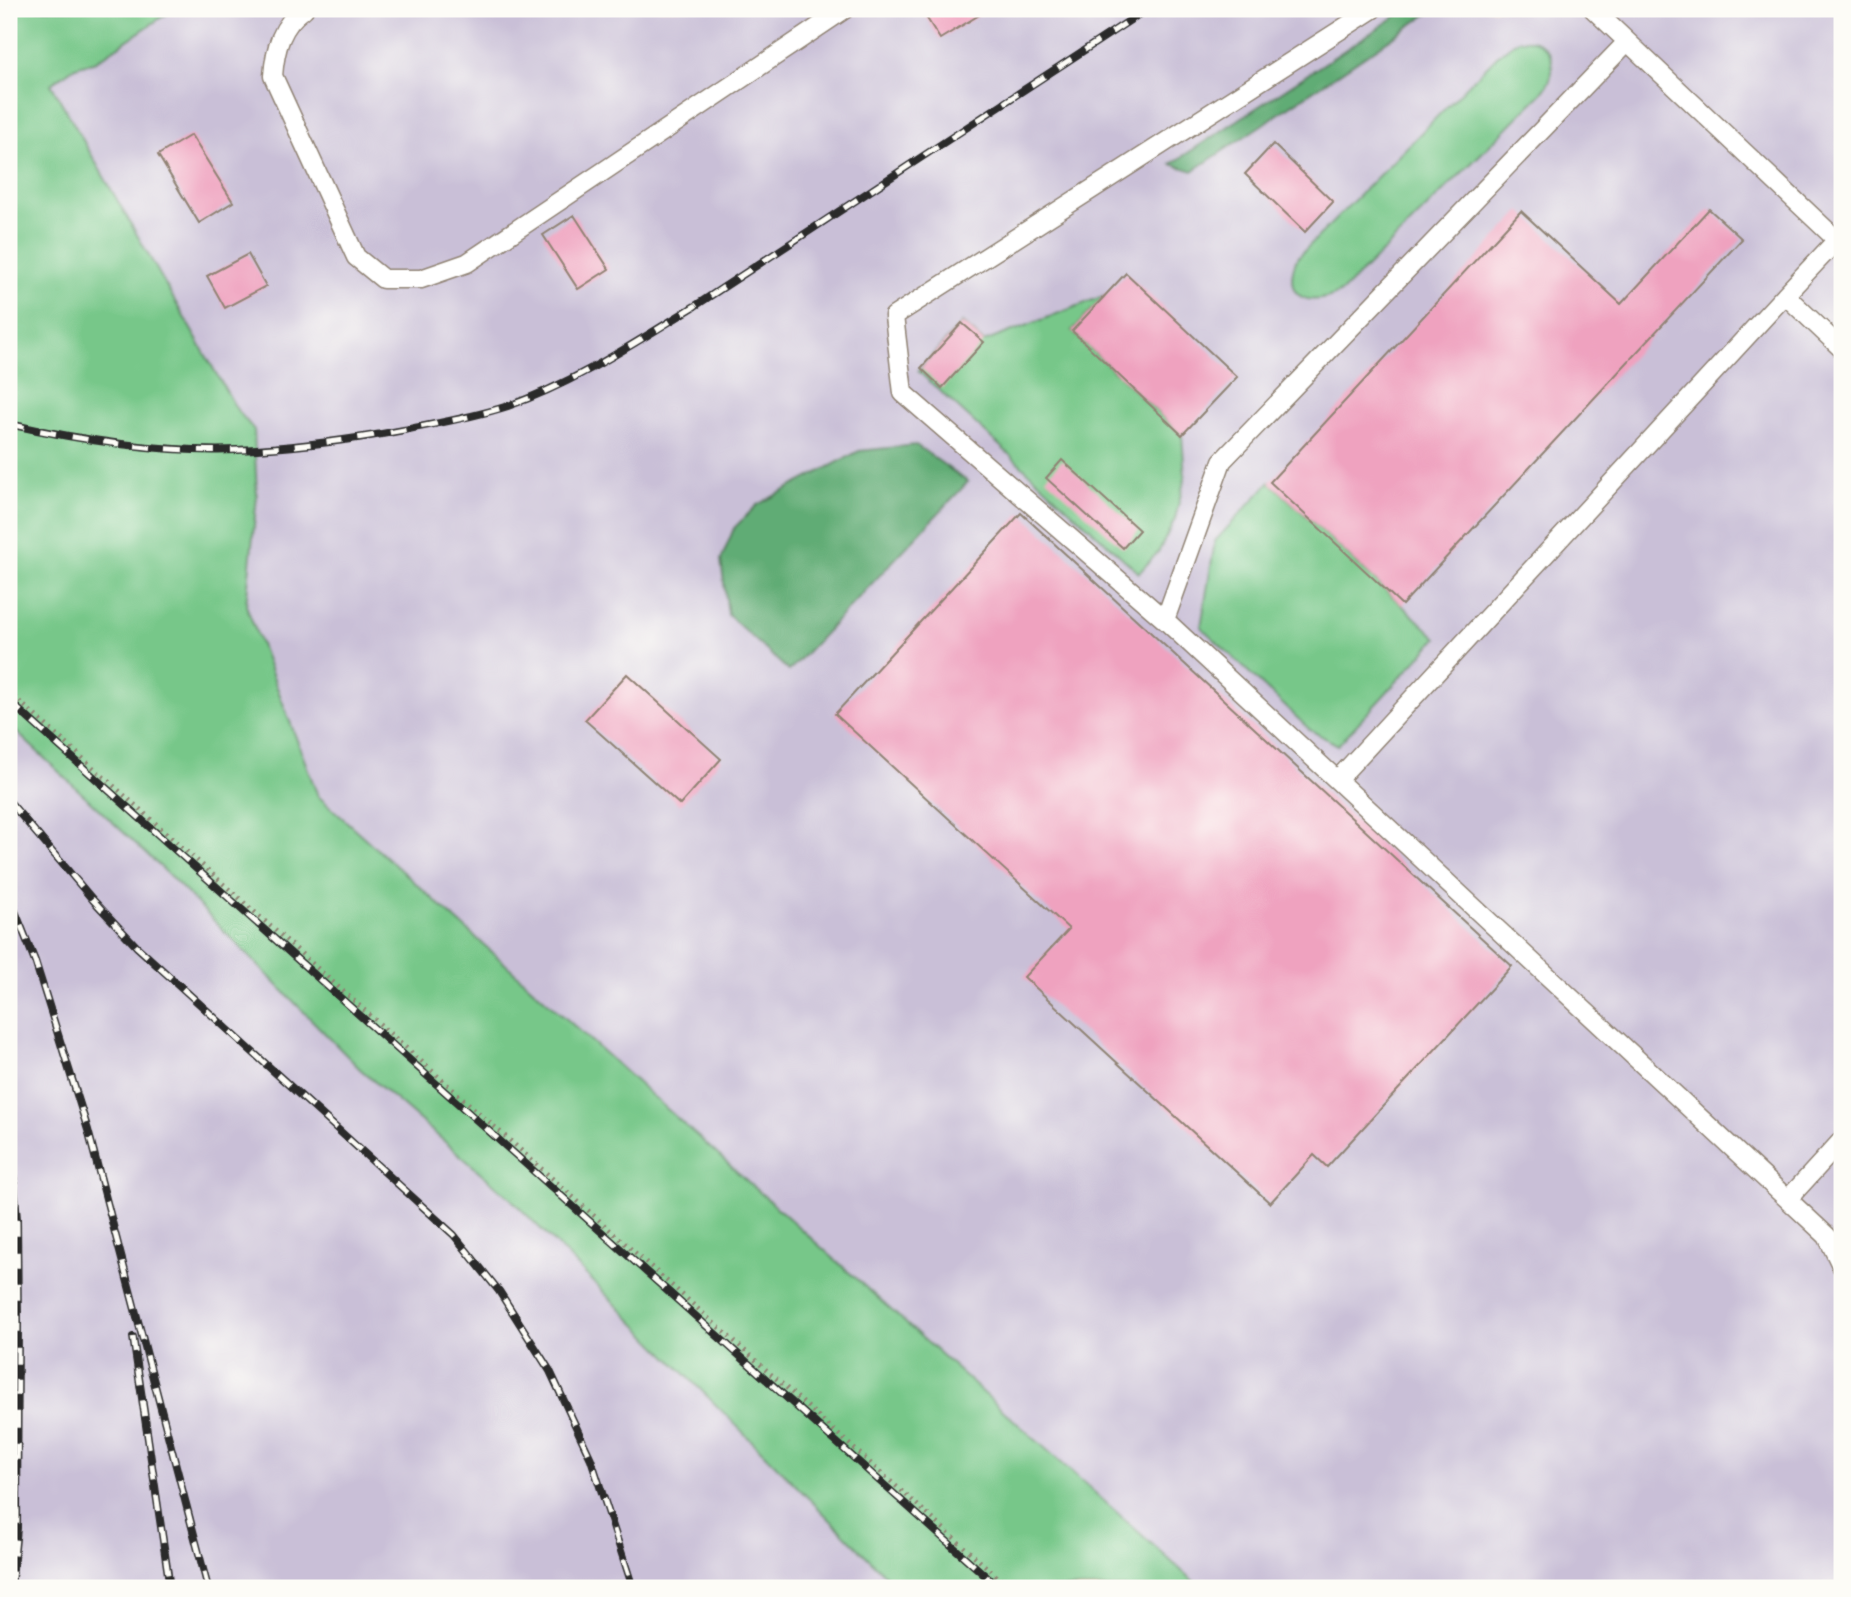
<svg xmlns="http://www.w3.org/2000/svg" width="1851" height="1597" font-family="Pangolin,sans-serif">
  <style>
    .industrial { fill: #c9bfd7 }
    .green { fill: #77c789; stroke: #51795a; stroke-width: 2 }
    .forest { fill: #61ac75; stroke: #466c50; stroke-width: 2 }
    .building { fill: #efa2bf }
    .lines { fill: none; stroke-linecap: round; stroke-linejoin: round }
    .lane-casing { stroke: #908374; stroke-width: 21 }
    .path { stroke: #908374; stroke-width: 4.5; stroke-dasharray: 2 5; stroke-linecap: butt }
    .lane { stroke: #fff; stroke-width: 18 }
    .rail-casing { stroke: #2b2b2b; stroke-width: 8 }
    .rail { stroke: #fdfcf7; stroke-width: 5; stroke-dasharray: 16; stroke-linecap: butt }
  </style>
  <rect width="100%" height="100%" fill="#fdfcf7"/>
  <filter id="ink" filterUnits="userSpaceOnUse"><feTurbulence type="fractalNoise" baseFrequency=".0143" numOctaves="2"/><feDisplacementMap in="SourceGraphic" scale="14" xChannelSelector="R" yChannelSelector="G"/><feConvolveMatrix kernelMatrix="1 2 1 2 8 2 1 2 1" color-interpolation-filters="sRGB"/></filter>
  <filter id="wash" filterUnits="userSpaceOnUse"><feTurbulence type="fractalNoise" baseFrequency=".00686" numOctaves="4" result="noise"/><feDisplacementMap in="SourceGraphic" scale="28" xChannelSelector="R" yChannelSelector="G"/><feGaussianBlur stdDeviation="1.57" result="paint"/><feColorMatrix in="noise" values="0 0 0 0 0 0 0 0 0 0 0 0 0 0 0 0 0 1.4 0 .05"/><feComposite in="paint" operator="in"/></filter>
  <g filter="url(#wash)">
    <rect width="100%" height="100%" fill="#f4dbbe"/>
    <path class="industrial" d="M174 9H1842V1588H1201L318 796 246 605 257 496 254 430 237 410 51 83 75 67 96 61Z
      M9 725 168 874 360 1069 509 1197 898 1588H9Z"/>
    <path class="green" d="M9 9H174L96 61 75 67 51 84 237 410 254 430 257 496 246 605 318 796 1201 1588H898L509 1197 360 1069 168 874 9 725Z
      M1518 40C1523 40 1531 39 1535 41 1559 52 1555 77 1542 93L1343 291C1310 309 1280 299 1297 258L1499 54Z
      M1106 295 1072 331 1182 435 1185 477 1175 519 1159 551 1139 573 918 371 962 323 984 342Z
      M1270 482 1437 638 1338 745 1310 730 1201 627 1215 541Z"/>
    <path class="forest" d="M1407 9H1435L1193 171 1171 164Z
      M916 445 968 482 789 671 728 615 721 560 734 528 757 505 859 451Z"/>
    <g id="blocks">
      <path class="building" d="M921 9H989L940 39Z
        M191 135 233 202 199 223 158 155Z
        M1273 144 1333 202 1305 232 1245 174Z
        M1709 209 1742 239 1402 605 1270 482 1521 211 1621 304Z
        M574 215 609 269 578 289 543 235Z
        M248 254 266 286 225 308 207 276Z
        M1126 273 1237 377 1182 435 1072 331Z
        M962 323 984 342 942 388 921 368Z
        M1062 460 1139 530 1123 548 1046 478Z
        M1021 513 1512 966 1327 1167 1314 1155 1270 1203 1024 977 1069 929 835 714Z
        M627 674 721 759 680 805 585 720Z"/>
    </g>
  </g>
  <g filter="url(#ink)">
    <use href="#blocks" fill-opacity="0" stroke="#908374" stroke-width="2"/>
    <g class="lines">
      <defs>
        <path id="lane" d="M304 9C281 25 275 49 273 76L356 257 383 279H421L467 263 845 9
          M1373 9 894 316 903 393 1165 620 1827 1236 1842 1267
          M1593 9 1837 240 1785 295 1842 349
          M1165 620 1222 461 1627 42
          M1338 779 1785 295
          M1788 1199 1842 1140"/>
      </defs>
      <use href="#lane" class="lane-casing"/>
      <path class="path" d="M9 692 1010 1588"/>
      <use href="#lane" class="lane"/>
      <defs>
        <path id="rail" d="M9 424C89 442 174 455 257 449 306 446 356 439 404 430 439 423 474 417 508 406 575 383 636 342 695 306L1147 9
          M9 701 999 1588
          M9 801 93 900 137 947 454 1235 499 1291 550 1371 591 1459 633 1588
          M9 896 35 961 88 1130 208 1588
          M9 1124 17 1219 18 1322 17 1528 11 1588
          M133 1337 170 1588"/>
      </defs>
      <use href="#rail" class="rail-casing"/>
      <use href="#rail" class="rail"/>
    </g>
  </g>
  <rect width="1851" height="1597" fill="none" stroke="#fdfcf7" stroke-width="35"/>
</svg>
